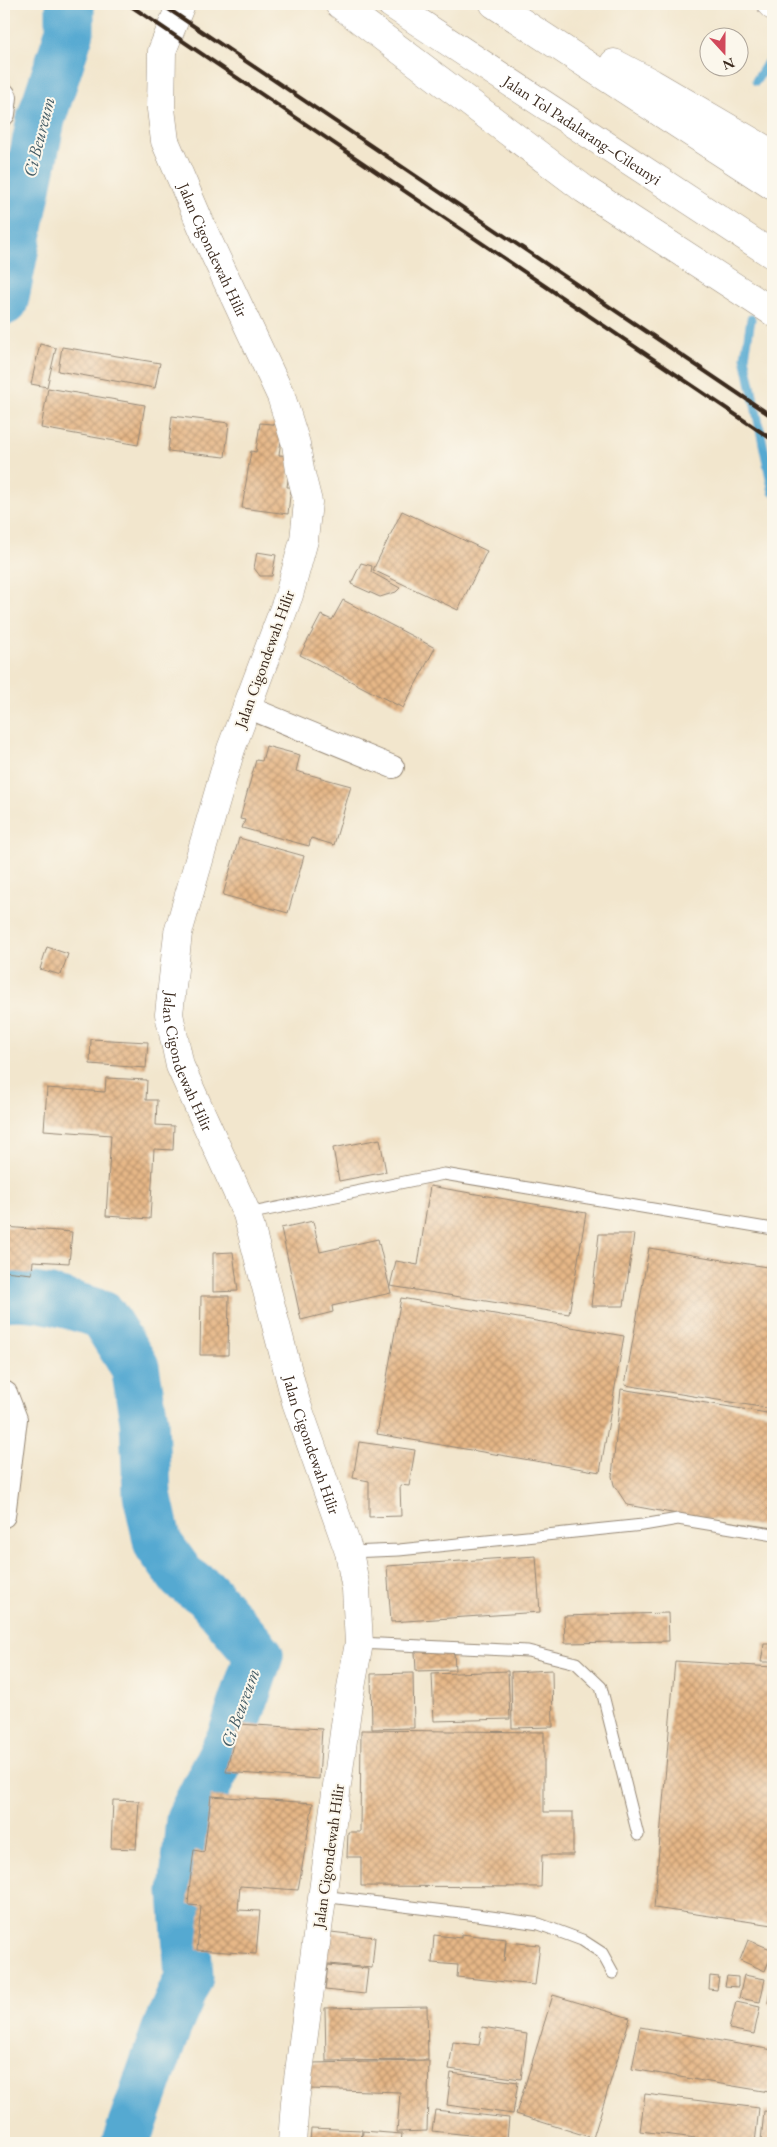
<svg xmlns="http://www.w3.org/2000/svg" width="777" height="2147" font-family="'EB Garamond',serif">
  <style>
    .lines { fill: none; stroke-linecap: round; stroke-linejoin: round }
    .stream { stroke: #55a9d1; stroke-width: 9 }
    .river { stroke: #55a9d1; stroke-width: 49 }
    .building { fill: url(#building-cross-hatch) }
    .service-casing { stroke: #968876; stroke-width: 13 }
    .minor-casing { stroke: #968876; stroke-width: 24 }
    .tertiary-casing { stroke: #968876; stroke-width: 29 }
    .motorway-casing { stroke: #968876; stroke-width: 29 }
    .service { stroke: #fff; stroke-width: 11 }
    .minor { stroke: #fff; stroke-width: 22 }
    .tertiary { stroke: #fff; stroke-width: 28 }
    .motorway { stroke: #fff; stroke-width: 28 }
    .rail { stroke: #3b2a1e; stroke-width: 4 }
    .labels { text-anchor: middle; stroke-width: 4; stroke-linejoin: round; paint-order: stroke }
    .street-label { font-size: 16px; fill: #3b2a1e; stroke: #fbf7ec }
    .water-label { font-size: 18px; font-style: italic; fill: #455d66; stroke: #fbf7ec }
  </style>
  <defs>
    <pattern id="building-cross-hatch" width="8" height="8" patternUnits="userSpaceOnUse" patternTransform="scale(1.25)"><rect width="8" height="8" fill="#e6b787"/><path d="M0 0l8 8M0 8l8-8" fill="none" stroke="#bc956e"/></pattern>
  </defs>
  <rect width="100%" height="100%" fill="#fbf7ec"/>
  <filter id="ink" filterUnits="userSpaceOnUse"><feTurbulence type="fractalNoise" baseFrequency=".02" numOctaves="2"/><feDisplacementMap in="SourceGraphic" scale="10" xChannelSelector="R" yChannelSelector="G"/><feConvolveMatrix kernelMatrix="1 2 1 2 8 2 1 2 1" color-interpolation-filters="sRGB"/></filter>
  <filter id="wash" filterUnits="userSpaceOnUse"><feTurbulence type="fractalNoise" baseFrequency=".0096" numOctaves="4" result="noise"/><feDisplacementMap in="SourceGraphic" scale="20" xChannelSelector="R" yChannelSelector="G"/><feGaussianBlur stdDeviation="1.12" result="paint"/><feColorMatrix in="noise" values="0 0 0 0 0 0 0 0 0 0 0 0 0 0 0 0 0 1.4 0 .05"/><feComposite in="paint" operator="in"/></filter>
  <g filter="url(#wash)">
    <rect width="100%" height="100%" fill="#f2e6cd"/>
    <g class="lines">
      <path class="stream" d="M756 81 773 54
        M751 319 745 357 773 492"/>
      <path class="river" d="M4 301 41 119 70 31V4
        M4 1297C37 1293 71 1305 102 1315L135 1367 144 1421 147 1494 158 1544 182 1577 207 1594 259 1655 232 1736 190 1819 183 1892 189 1977 167 2027 126 2143"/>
    </g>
    <g id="blocks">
      <path class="building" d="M40 344 56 348 47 387 31 384Z
        M62 347 160 363 155 388 58 371Z
        M48 388 145 405 138 445 41 428Z
        M172 416 229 423 225 457 168 451Z
        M260 423 283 425 279 455 291 456 287 487H291L288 514 242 508 251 451 256 452Z
        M402 511 487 551 458 610 373 570Z
        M257 552 276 555 272 576H260L254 568Z
        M361 563 372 566 371 572 400 588 396 592 380 597 351 584Z
        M343 600 435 648 403 708 300 655 321 615 332 620Z
        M266 746 300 755 296 771 351 786 334 845 311 838 309 846 242 828 245 820 240 819 256 760 262 761Z
        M239 838 304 856 288 913 223 895Z
        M47 947 68 954 61 975 40 969Z
        M91 1039 148 1042 146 1068 90 1064Z
        M106 1078 147 1080 146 1100H157L156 1125 174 1126 173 1150 154 1149 150 1219 106 1216 111 1135 44 1130 47 1088 105 1092Z
        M380 1139 386 1172 339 1181 333 1148Z
        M430 1186 586 1213 569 1314 390 1286 396 1261 418 1265Z
        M313 1221 320 1252 378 1239 391 1293 332 1306 333 1312 301 1320 281 1228Z
        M4 1227 72 1232 69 1263 33 1261 32 1274 4 1271Z
        M599 1234H634L624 1306H591Z
        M649 1248 773 1268V1409L625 1385Z
        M233 1252 238 1291 213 1292V1253Z
        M201 1296H229L228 1355H200Z
        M401 1298 624 1336 600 1472 377 1434Z
        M621 1389 773 1414V1528L677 1514 627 1505 614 1485 612 1476Z
        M359 1442 415 1450 409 1486 400 1485 401 1516 369 1517V1481L353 1478Z
        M536 1556 540 1612 391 1622 387 1566Z
        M668 1613 669 1641 565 1643 564 1616Z
        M764 1644H773V1662H761Z
        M454 1651 455 1670 416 1671 415 1652Z
        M675 1661 773 1667V1925L654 1908Z
        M552 1670 553 1727 512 1728 511 1672Z
        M508 1671 510 1719 434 1721 432 1674Z
        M413 1673 414 1728 372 1729 371 1674Z
        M238 1724 322 1729 319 1779 226 1772Z
        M361 1730 544 1732V1812H573V1855H542L541 1887 361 1886V1857H347L348 1832H360Z
        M211 1796 313 1803 298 1890 240 1886 238 1910 260 1911 256 1954 197 1950 201 1906 188 1905 190 1882 194 1850 204 1852Z
        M113 1800 139 1801 136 1849 111 1848Z
        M322 1931 375 1937 372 1968 318 1963Z
        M461 1934 506 1939 504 1961 506 1942 540 1945 535 1985 457 1977 458 1965 432 1963 434 1935 461 1938Z
        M748 1940 773 1950 765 1971 740 1960Z
        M328 1965 368 1969 365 1994 325 1990Z
        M744 1975 765 1979 760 2002 739 1998Z
        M710 1976 719 1977 717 1990 709 1989Z
        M727 1976 738 1977V1987L725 1986Z
        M771 1982H773V2004L768 2003Z
        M553 1995 630 2018 593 2138 516 2114Z
        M736 2002 760 2007 754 2034 729 2029Z
        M427 2006 428 2060 326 2061 325 2008Z
        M482 2027 527 2034 521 2079 449 2069 453 2042 479 2045Z
        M640 2027 773 2050V2067L769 2092 632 2069Z
        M429 2061 427 2131 397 2132 400 2092 310 2089V2063Z
        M451 2073 518 2082 513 2114 447 2105Z
        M645 2094 759 2108 755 2143H735L640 2131Z
        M435 2110 509 2118 507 2139 432 2131Z
        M764 2111 773 2112V2142L761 2141Z
        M311 2128 362 2130 361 2143H310Z
        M363 2131 402 2134 401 2143H362Z"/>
    </g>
  </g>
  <g filter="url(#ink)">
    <use href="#blocks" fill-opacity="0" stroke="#968876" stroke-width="1"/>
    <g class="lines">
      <defs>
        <path id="service" d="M247 1214 444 1174 773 1229
          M349 1552 399 1550 643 1525 678 1519 773 1535
          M359 1643 528 1651 576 1663 601 1687 638 1835
          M322 1896 477 1915 539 1924 582 1940 602 1953 613 1973"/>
        <path id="minor" d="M4 94 6 97 4 114
          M247 707 393 767
          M4 1392 6 1393 16 1419 4 1516"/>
        <g id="tertiary">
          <path id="s1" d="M181 4 162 51 161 109 165 141 205 234 281 396 296 444 300 470 308 502 304 540 289 595 231 749 178 933 169 1014 180 1066 247 1214 296 1402 349 1552 356 1589 359 1643 347 1710 295 2102 292 2143"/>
          <path d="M771 4 773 6"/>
        </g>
        <g id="motorway">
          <path d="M339 4 584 189 773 312"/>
          <path id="s2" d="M391 4 773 255"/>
          <path d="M494 4 773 186"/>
          <path d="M614 63 652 83 773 154"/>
        </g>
      </defs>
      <use href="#service" class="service-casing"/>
      <use href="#minor" class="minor-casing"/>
      <use href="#tertiary" class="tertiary-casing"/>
      <use href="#motorway" class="motorway-casing"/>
      <use href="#service" class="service"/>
      <use href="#minor" class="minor"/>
      <use href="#tertiary" class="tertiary"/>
      <use href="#motorway" class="motorway"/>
      <path class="rail" d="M128 4 773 440
        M161 4 773 417"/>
    </g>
  </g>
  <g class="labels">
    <g class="street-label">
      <text dy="6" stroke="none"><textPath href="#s2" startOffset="229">Jalan Tol Padalarang–Cileunyi</textPath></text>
      <text dy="6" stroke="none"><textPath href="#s1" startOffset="260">Jalan Cigondewah Hilir</textPath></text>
      <text transform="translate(264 659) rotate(-70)" y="6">Jalan Cigondewah Hilir</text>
      <text dy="6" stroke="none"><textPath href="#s1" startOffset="1114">Jalan Cigondewah Hilir</textPath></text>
      <text dy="6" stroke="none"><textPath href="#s1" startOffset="1519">Jalan Cigondewah Hilir</textPath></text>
      <text transform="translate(328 1856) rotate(-82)" y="6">Jalan Cigondewah Hilir</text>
    </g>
    <g class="water-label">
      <text transform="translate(39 137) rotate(-76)" y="6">Ci Beureum</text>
      <text transform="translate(240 1708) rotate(-70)" y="6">Ci Beureum</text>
    </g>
  </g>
  <rect width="777" height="2147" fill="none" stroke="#fbf7ec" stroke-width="20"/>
  <g transform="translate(724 52) rotate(159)"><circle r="24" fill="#fbf7ec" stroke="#aea59a"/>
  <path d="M0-4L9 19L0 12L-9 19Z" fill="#d1495b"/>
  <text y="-8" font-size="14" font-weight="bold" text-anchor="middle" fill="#3b2a1e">N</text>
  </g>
</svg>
